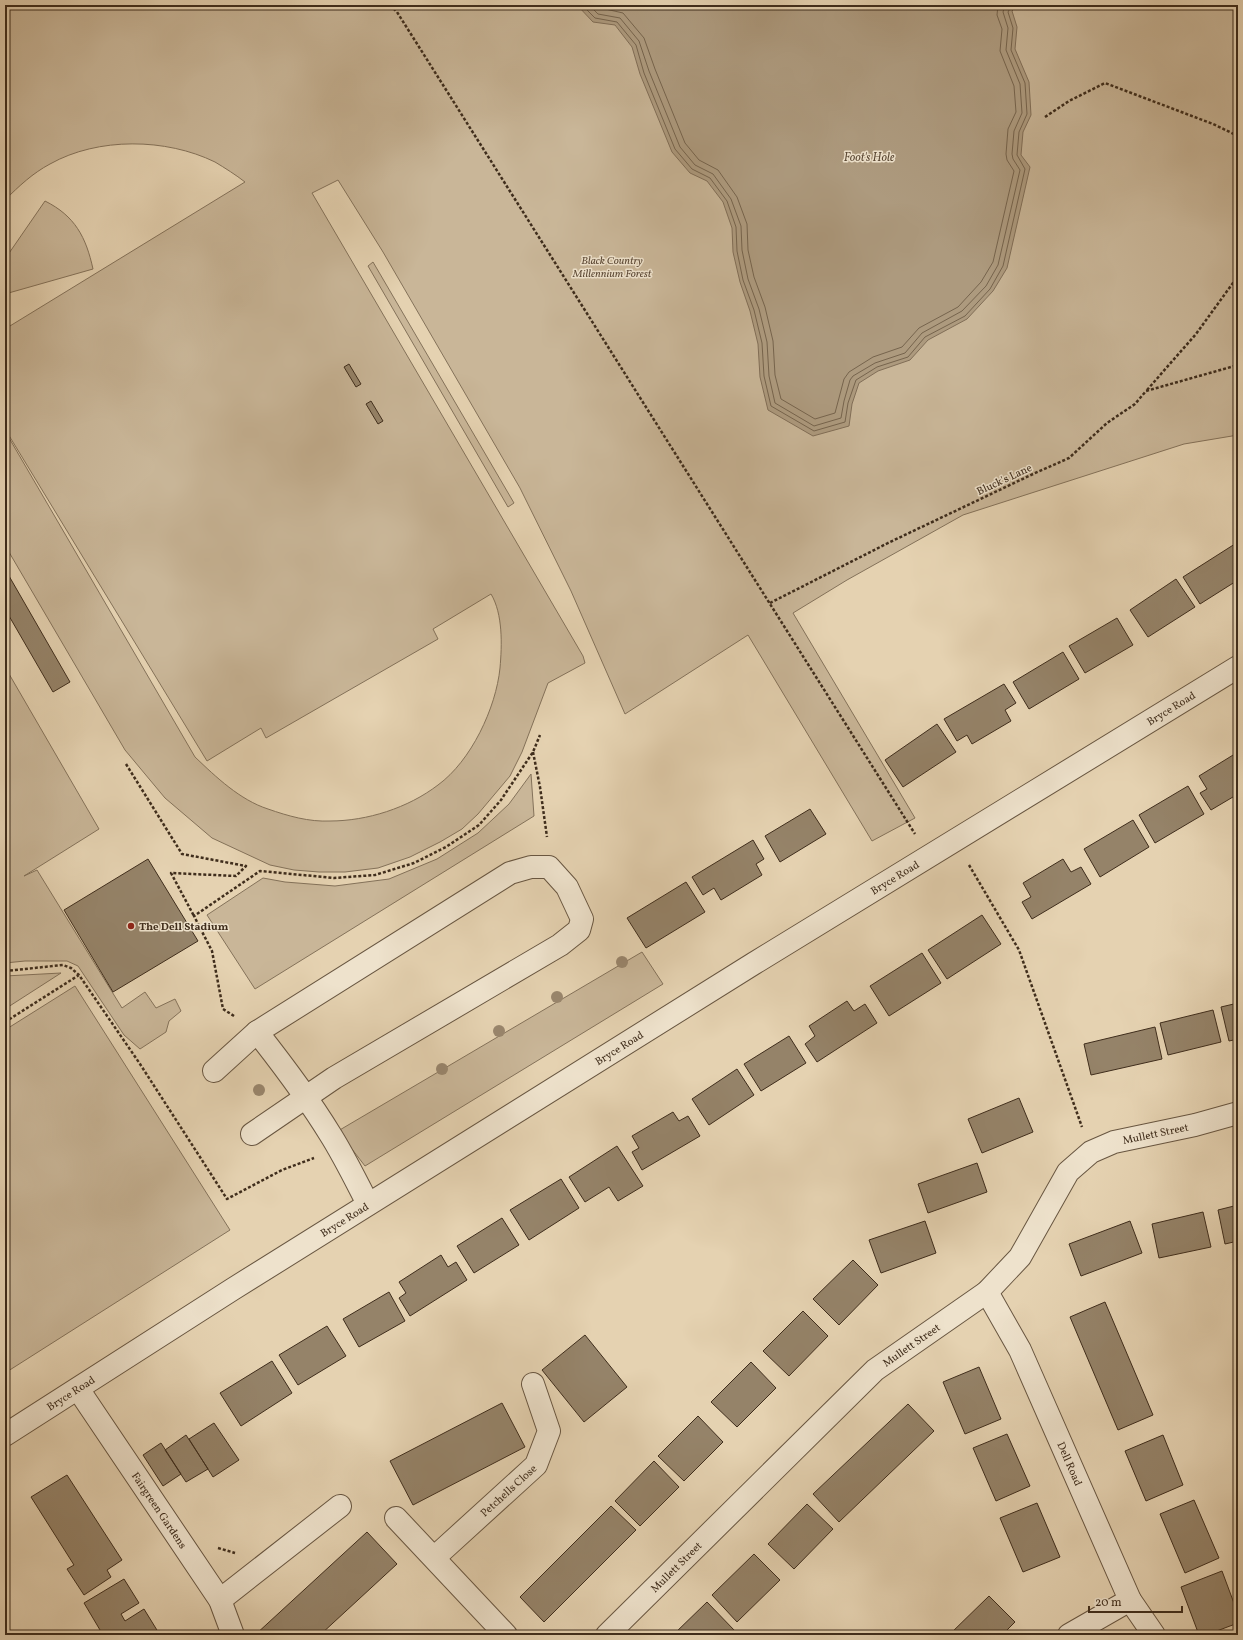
<svg xmlns="http://www.w3.org/2000/svg" width="1243" height="1640" font-family="Vollkorn,serif">
  <style>
    .green { fill: #c9b698; stroke: #84725a }
    .water { fill: #ad9a7e; stroke: #816e57 }
    .lines { fill: none; stroke-linecap: round; stroke-linejoin: round }
    .shore { stroke: #76644d; stroke-width: 1 }
    .building { fill: #958369; stroke: #3f2d1c }
    .minor-casing { stroke: #685641; stroke-width: 24 }
    .path { stroke: #3f2d1c; stroke-width: 2.5; stroke-dasharray: 3 2; stroke-linecap: butt }
    .minor { stroke: #eee2cc; stroke-width: 22 }
    .tree { fill: #99866d }
    .poi-dot { fill: #8f2418; stroke: #eee2cc; stroke-width: 1.5 }
    .labels { text-anchor: middle; stroke-width: 3; stroke-linejoin: round; paint-order: stroke }
    .park-label { font-size: 11px; font-style: italic; fill: #5b4835; stroke: #eee2cc }
    .street-label { font-size: 11px; fill: #3f2d1c; stroke: #eee2cc }
    .poi-label { font-size: 11px; font-weight: bold; fill: #3f2d1c; stroke: #eee2cc; text-anchor: start }
    .water-label { font-size: 12px; font-style: italic; fill: #5a4834; stroke: #eee2cc }
  </style>
  <rect width="100%" height="100%" fill="#e5d2b1"/>
  <filter id="stains"><feTurbulence type="fractalNoise" baseFrequency=".005" numOctaves="4"/><feColorMatrix values="0 0 0 0 .2 0 0 0 0 .09 0 0 0 0 .02 0 0 0 .5 -.17"/></filter>
  <radialGradient id="worn" r=".72"><stop offset=".6" stop-color="#630" stop-opacity="0"/><stop offset="1" stop-color="#630" stop-opacity=".3"/></radialGradient>
  <path class="green" d="M5 5H1238V435L1184 444 963 515 847 580 793 613 915 818 872 841 748 635 625 714 571 591 520 488 383 252 338 180 312 193 583 656 585 663 548 683 522 752 510 776 478 814 462 829 440 842 410 857 378 868 345 872H319L294 870 270 865 212 838 165 798 125 750 6 547 5 548V431L195 757C216 777 240 800 268 809 288 816 309 822 330 821 367 821 408 808 438 785 471 761 496 708 500 668 502 645 503 614 491 594L433 629 438 639 266 738 261 728 207 761 5 429V329L245 182C236 175 225 168 215 162 166 138 98 137 50 164 33 173 19 186 5 200Z
    M45 201C75 216 86 237 93 269L5 294V259Z
    M373 262 514 503 508 507 368 266Z
    M5 667 99 829 24 876 37 870 122 1008 145 992 156 1008 175 999 181 1011 169 1021 166 1032 140 1049 124 1035 78 966 67 961H25L5 963Z
    M531 774 534 816 255 989 207 915 263 878 285 882 335 886 389 879 437 859 478 833 509 804Z
    M642 952 663 984 365 1166 338 1131Z
    M61 973 5 1009V976Z
    M75 986 230 1230 5 1373V1030Z"/>
  <path class="water" d="M577 5H1018L1012 11 1017 27 1015 49 1029 82 1031 115 1023 132 1021 155 1030 167 1007 268 993 291 967 319 928 340 910 360 878 371 859 383 852 404 849 426 813 436 768 410 760 377 758 344 750 311 740 282 733 252 732 228 723 202 707 181 690 173 672 152 640 74 632 47 615 25 593 22Z"/>
  <g class="lines">
    <path class="shore" d="M582 5 595 18 617 22 636 45 644 73 675 149 692 169 710 178 727 201 736 227 737 251 743 280 754 310 762 343 764 376 771 406 814 431 845 422 848 403 856 380 877 367 908 357 925 337 965 316 990 289 1003 266 1025 169 1017 155 1019 132 1027 114 1025 83 1011 50 1013 28 1008 12 1012 5
      M589 5 598 14 620 18 639 41 649 71 680 147 695 165 713 174 731 199 741 226 742 250 748 279 759 309 767 342 769 376 775 403 814 426 841 418 844 401 850 380 853 376 875 363 905 353 922 333 962 311 986 286 998 265 1020 170 1013 159 1012 154 1014 131 1022 113 1020 84 1006 50 1008 28 1003 12 1005 5
      M598 5 601 8 623 13 644 38 655 69 685 143 699 160 718 170 737 197 747 224 748 250 754 277 765 307 773 341 775 375 781 399 815 419 835 413 844 379 849 372 873 357 902 347 919 328 958 307 981 282 993 262 1014 171 1007 160 1006 154 1008 129 1016 112 1014 86 1000 51 1002 29 997 15 998 5"/>
  </g>
  <path class="building" d="M349 364 361 384 356 387 344 367Z
    M371 401 383 421 378 424 366 404Z
    M1238 542V580L1200 604 1183 577Z
    M5 569 70 682 53 692 5 609Z
    M1176 579 1195 607 1148 637 1130 610Z
    M1117 618 1133 645 1085 673 1069 646Z
    M1063 652 1079 679 1029 709 1013 682Z
    M1004 684 1016 703 1005 710 1011 721 972 744 967 735 957 741 944 719Z
    M937 724 956 752 903 787 885 760Z
    M1238 752V794L1211 810 1200 793 1207 789 1199 776Z
    M1188 786 1204 814 1155 843 1139 815Z
    M810 809 826 834 780 862 765 836Z
    M1133 820 1149 847 1100 877 1084 849Z
    M753 840 764 859 756 864 762 875 721 900 714 888 703 895 692 877Z
    M148 859 198 941 113 992 64 910Z
    M1063 859 1071 872 1081 867 1091 884 1032 919 1022 902 1031 897 1023 883Z
    M686 882 705 912 646 948 627 918Z
    M982 915 1001 944 947 979 928 950Z
    M922 953 941 983 889 1016 870 986Z
    M847 1001 854 1011 865 1004 877 1023 817 1062 805 1044 815 1036 809 1026Z
    M1238 1003V1039L1229 1041 1221 1007Z
    M1213 1010 1221 1042 1168 1055 1160 1023Z
    M1155 1027 1162 1059 1091 1075 1084 1044Z
    M789 1036 806 1063 761 1091 744 1064Z
    M737 1069 754 1095 709 1125 692 1099Z
    M1019 1098 1033 1132 982 1153 968 1119Z
    M673 1112 679 1121 688 1116 700 1136 642 1170 632 1152 639 1148 632 1136Z
    M617 1146 643 1186 618 1201 609 1187 585 1202 569 1177Z
    M977 1163 987 1192 928 1213 918 1184Z
    M561 1179 579 1208 529 1240 510 1210Z
    M1238 1205V1241L1225 1244 1218 1210Z
    M1203 1212 1211 1247 1159 1258 1152 1224Z
    M502 1218 519 1245 474 1273 457 1246Z
    M925 1221 936 1253 881 1273 869 1240Z
    M1130 1221 1142 1253 1081 1276 1069 1244Z
    M441 1255 448 1267 456 1262 467 1280 410 1316 399 1298 406 1293 399 1282Z
    M853 1260 878 1285 839 1325 813 1299Z
    M389 1292 405 1321 359 1347 343 1319Z
    M1105 1302 1153 1415 1118 1430 1070 1317Z
    M803 1311 828 1336 789 1376 763 1351Z
    M327 1326 346 1356 298 1385 279 1355Z
    M585 1335 627 1387 584 1422 542 1370Z
    M272 1361 292 1393 241 1426 220 1393Z
    M751 1362 776 1388 737 1427 711 1402Z
    M979 1367 1001 1419 965 1434 943 1382Z
    M502 1403 525 1447 413 1505 390 1461Z
    M908 1404 934 1431 839 1522 813 1494Z
    M698 1416 723 1442 684 1481 658 1456Z
    M214 1423 239 1460 213 1477 189 1439Z
    M1007 1434 1030 1486 996 1501 973 1448Z
    M186 1435 208 1469 186 1482 165 1450Z
    M1163 1435 1183 1485 1146 1501 1125 1451Z
    M161 1443 181 1474 163 1486 143 1455Z
    M654 1461 679 1487 640 1526 615 1501Z
    M67 1475 122 1560 107 1570 111 1577 84 1595 67 1569 74 1565 31 1497Z
    M1194 1500 1219 1558 1185 1573 1160 1514Z
    M1037 1503 1060 1557 1023 1572 1000 1518Z
    M807 1504 833 1529 794 1569 768 1544Z
    M611 1506 636 1530 544 1622 520 1597Z
    M367 1532 397 1564 320 1635H255Z
    M754 1554 780 1580 737 1622 712 1595Z
    M1222 1571 1238 1614V1623L1206 1635H1199L1181 1587Z
    M124 1579 139 1603 121 1614 125 1621 144 1609 160 1635H103L84 1603Z
    M989 1596 1015 1622 1002 1635H949Z
    M707 1602 735 1631 731 1635H673Z"/>
  <g class="lines">
    <defs>
      <g id="minor">
        <path d="M214 1071 257 1032"/>
        <path d="M252 1134 334 1078 560 945 579 930 582 919 567 887 549 867H531L510 873 257 1032C283 1065 308 1098 330 1134 344 1156 356 1181 368 1204"/>
        <path id="s1" d="M987 1292 1020 1350 1130 1600 1154 1635"/>
        <path id="s2" d="M78 1389 220 1600 233 1635"/>
        <path id="s3" d="M5 1435 233 1289 753 964 1238 667"/>
        <path d="M396 1518 506 1635"/>
        <path id="s4" d="M435 1557 536 1465 549 1431 533 1384"/>
        <path d="M220 1600 340 1506"/>
        <path id="s5" d="M607 1635 875 1370 987 1292 1020 1257 1068 1172 1091 1152 1114 1142 1195 1125 1238 1113"/>
        <path d="M1069 1635 1130 1600"/>
      </g>
    </defs>
    <use href="#minor" class="minor-casing"/>
    <path class="path" d="M390 5 397 12 915 834
      M1045 117 1069 101 1105 83 1213 124 1238 136
      M1147 390 1196 334 1238 276
      M770 603 888 543 1033 474 1069 458 1107 423 1135 404 1146 391 1238 365
      M533 752 540 787 547 837
      M126 764 182 854 246 866 236 876 171 873 194 916
      M969 865 1019 950 1082 1127
      M5 971 63 965 71 968 79 975
      M234 1016 223 1009 212 951 194 916 260 871 334 878 375 875 414 863 446 847 479 825 501 800 533 752 540 735
      M5 1022 79 975 140 1064 227 1199 282 1170 314 1158
      M218 1548 235 1553"/>
    <use href="#minor" class="minor"/>
  </g>
  <g class="tree">
    <circle cx="622" cy="962" r="6"/>
    <circle cx="557" cy="997" r="6"/>
    <circle cx="499" cy="1031" r="6"/>
    <circle cx="442" cy="1069" r="6"/>
    <circle cx="259" cy="1090" r="6"/>
  </g>
  <circle class="poi-dot" cx="131" cy="926" r="4"/>
  <g class="labels">
    <g class="park-label">
      <text x="612" y="264">Black Country<tspan x="612" dy="13">Millennium Forest</tspan></text>
    </g>
    <g class="street-label">
      <text transform="translate(1004 479) rotate(-25)" y="4">Bluck's Lane</text>
      <text dy="4" stroke="none"><textPath href="#s3" startOffset="1374">Bryce Road</textPath></text>
      <text dy="4" stroke="none"><textPath href="#s3" startOffset="1050">Bryce Road</textPath></text>
      <text dy="4" stroke="none"><textPath href="#s3" startOffset="726">Bryce Road</textPath></text>
      <text dy="4" stroke="none"><textPath href="#s5" startOffset="757">Mullett Street</textPath></text>
      <text dy="4" stroke="none"><textPath href="#s3" startOffset="402">Bryce Road</textPath></text>
      <text dy="4" stroke="none"><textPath href="#s5" startOffset="421">Mullett Street</textPath></text>
      <text dy="4" stroke="none"><textPath href="#s3" startOffset="78">Bryce Road</textPath></text>
      <text dy="4" stroke="none"><textPath href="#s1" startOffset="191">Dell Road</textPath></text>
      <text dy="4" stroke="none"><textPath href="#s4" startOffset="99">Petchells Close</textPath></text>
      <text dy="4" stroke="none"><textPath href="#s2" startOffset="146">Fairgreen Gardens</textPath></text>
      <text dy="4" stroke="none"><textPath href="#s5" startOffset="97">Mullett Street</textPath></text>
    </g>
    <g class="poi-label">
      <text x="139" y="930">The Dell Stadium</text>
    </g>
    <g class="water-label">
      <text x="869" y="161">Foot's Hole</text>
    </g>
  </g>
  <rect width="1243" height="1640" fill="none" stroke="#e5d2b1" stroke-width="20"/>
  <rect x="6" y="6" width="1231" height="1628" fill="none" stroke="#3f2d1c" stroke-width="2"/>
  <rect x="10" y="10" width="1223" height="1620" fill="none" stroke="#3f2d1c"/>
  <path d="M1089 1606v6h93v-6" fill="none" stroke="#3f2d1c" stroke-width="2"/>
  <text x="1095" y="1606" font-size="12" fill="#3f2d1c" stroke="#eee2cc" stroke-width="3" paint-order="stroke">20 m</text>
  <rect width="100%" height="100%" filter="url(#stains)"/>
  <rect width="100%" height="100%" fill="url(#worn)"/>
</svg>
